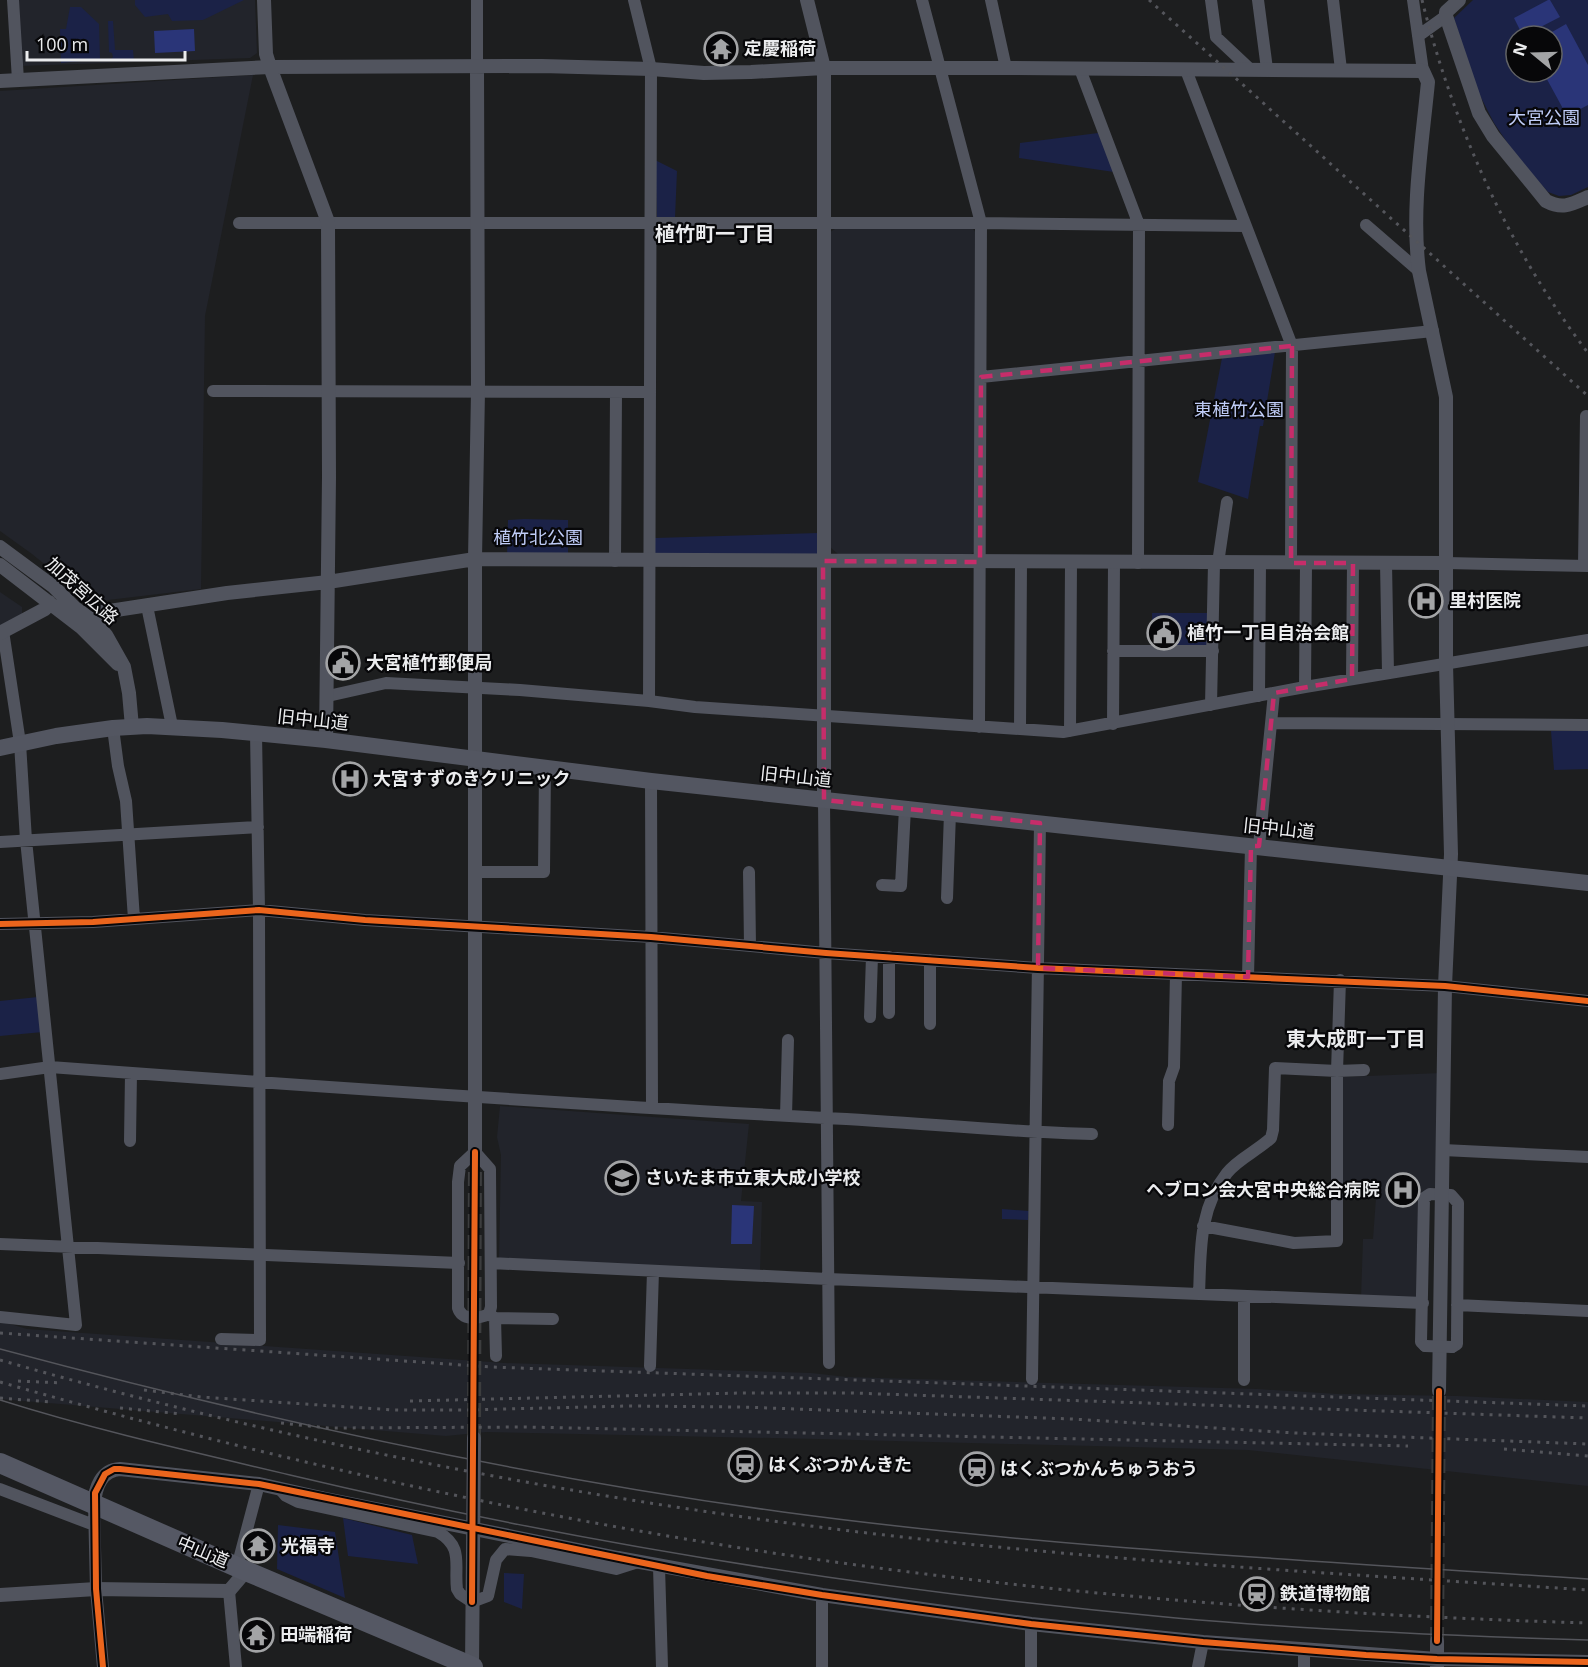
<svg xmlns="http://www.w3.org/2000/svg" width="1588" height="1667" font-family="'Open Sans','Noto Sans JP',sans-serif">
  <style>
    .built { fill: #22242b }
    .green { fill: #1b2247; fill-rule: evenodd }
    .water { fill: #2a3578 }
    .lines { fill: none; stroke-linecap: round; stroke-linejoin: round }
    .tertiary-tunnel { stroke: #3c3d3e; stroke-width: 14; stroke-dasharray: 14 7; stroke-linecap: butt }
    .minor { stroke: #51545e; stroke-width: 12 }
    .tertiary { stroke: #51545e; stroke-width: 14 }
    .secondary { stroke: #535661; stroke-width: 16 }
    .trunk { stroke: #555864; stroke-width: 20 }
    .tram { stroke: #54555b; stroke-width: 1.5 }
    .rail { stroke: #54555b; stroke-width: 3; stroke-dasharray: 3 6; stroke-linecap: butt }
    .minor-bridge { stroke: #51545e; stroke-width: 12 }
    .tertiary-bridge { stroke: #51545e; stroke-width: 14 }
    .cycleway-casing { stroke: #070709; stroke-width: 10 }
    .cycleway { stroke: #eb651d; stroke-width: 6 }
    .marked { fill: none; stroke: #c62d6a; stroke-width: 4.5; stroke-dasharray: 12 8; stroke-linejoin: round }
    .labels { text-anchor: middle; stroke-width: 4.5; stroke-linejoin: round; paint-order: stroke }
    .poi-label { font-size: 18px; font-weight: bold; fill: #ebecee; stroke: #070709; text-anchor: start }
    .park-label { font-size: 18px; fill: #c0cdf8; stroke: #070709 }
    .street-label { font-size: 18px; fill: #ebecee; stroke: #070709 }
    .neighbourhood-label { font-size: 20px; font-weight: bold; fill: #ebecee; stroke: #070709 }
  </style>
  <rect width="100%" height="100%" fill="#1d1e1f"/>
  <path class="built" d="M18 0H255L257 53 250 58 20 66Z
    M253 75 205 316 201 589 91 602 32 554 0 531V91Z
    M835 229H973L976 233 975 551 971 554H838L830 547V232Z
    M0 592 22 607V617L0 628Z
    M1441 1073 1440 1184 1421 1196 1420 1300 1361 1298 1363 1239H1373L1377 1184 1342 1182 1343 1077Z
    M500 1106 749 1124 741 1201 762 1202 760 1273 499 1260 501 1155 497 1137Z
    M0 1321 27 1329 505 1363 811 1373 847 1377 1258 1389 1338 1394 1458 1396 1588 1402V1486L1248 1450 817 1439 486 1432 446 1436 0 1399Z"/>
  <path class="green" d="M135 0H244L203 20 172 21 168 14 145 17 135 5Z
    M1473 0H1588V187L1571 195 1559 196 1548 192 1517 157 1494 123 1475 86 1454 18ZM1516 36H1552V72H1516Z
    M70 7H81L99 24 100 59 61 63 60 29H66Z
    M108 21H113L115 50H133L134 61 110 60 113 57 112 53 109 52Z
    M1098 133 1114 172 1019 158 1020 143Z
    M655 160 677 171 675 218H657Z
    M1275 352 1263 426H1260L1248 499 1198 482 1222 358Z
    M524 519 568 520V558L507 557 508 520Z
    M818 533V558L654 557 655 538Z
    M1152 613H1210L1209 649H1153Z
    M1551 731H1588V769L1554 770Z
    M38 997 43 1032 0 1036V1001Z
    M1002 1209 1029 1211 1028 1220 1002 1219Z
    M343 1518 412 1535 418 1564 348 1556Z
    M278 1525 335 1532 345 1598 277 1569Z
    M504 1573 524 1574 522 1609 504 1602Z"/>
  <path class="water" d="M1548 0H1550L1560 17 1523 36 1514 18Z
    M1566 24 1588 65V105L1567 116 1543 72H1552V36H1545Z
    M194 29 195 51 155 53 154 31Z
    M732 1205 754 1206 752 1244H731Z"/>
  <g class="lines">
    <path class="tertiary-tunnel" d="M474 1438 475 1152
      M1437 1641 1439 1391"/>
    <path class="minor" d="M13 0 18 80
      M477 0V67
      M634 0 651 69 649 701
      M922 0 981 223 979 727
      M991 0 1006 68
      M1211 0 1216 37 1249 68
      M1258 0 1267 69
      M1333 0 1341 70
      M1413 0 1423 71
      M1418 36 1446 16
      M1080 69 1139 225 1138 563
      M1186 70 1292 346 1291 563
      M239 223H981L1245 226
      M1366 225 1419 271
      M981 377 1433 331
      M213 391 650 392
      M615 561 616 392
      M1218 563 1227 502
      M1386 563 1388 673
      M1446 563 1588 566
      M1584 566 1586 416
      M147 606 172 726
      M1113 651H1213
      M1352 679 1353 563
      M1305 687 1588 640
      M328 696 386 683 520 690 649 701 695 707 1063 732 1305 687 1306 563
      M1259 696 1260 563
      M1211 705 1214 563
      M1272 723 1588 725
      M1113 724 1114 563
      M113 728 118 766 126 801 134 919
      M1020 729 1021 562
      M1070 731 1071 563
      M651 781 652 1108
      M824 800 829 1363
      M0 842 258 827
      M1259 846 1274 693
      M474 872H544L545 768
      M749 872 750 946
      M882 885 901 886 905 808
      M947 898 950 813
      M0 924 93 922 259 910 365 920 651 937 826 953 1038 968 1445 986 1588 1001
      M889 957V1013
      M1248 977 1251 846
      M870 1017 872 956
      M930 1024V960
      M0 1074 50 1067C308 1086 567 1104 825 1118 914 1122 1003 1132 1092 1134
      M786 1116 788 1040
      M1168 1125 1169 1081 1174 1067 1176 974
      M130 1141 131 1073
      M1443 1150 1588 1157
      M475 1152 490 1169 491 1307 489 1314C479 1319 462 1321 458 1308V1182L460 1166Z
      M1203 1226 1294 1243 1337 1241V1071L1340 980
      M0 1244 459 1263
      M491 1263 828 1279 1423 1303
      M1199 1294C1201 1251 1198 1210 1227 1173 1238 1159 1257 1151 1271 1138L1273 1130 1275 1068 1337 1071 1364 1070
      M1457 1305 1588 1311
      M490 1315 495 1318 496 1356
      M0 1317 76 1325 26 840 20 743 3 631
      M495 1318 553 1319
      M221 1339 260 1340 259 910 256 733
      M1425 1346 1421 1342 1424 1198 1430 1194 1451 1195 1458 1203 1457 1341V1344L1452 1347
      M650 1366 653 1271
      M1032 1379 1040 823
      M1244 1380V1296
      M0 1489 94 1525
      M280 1489 286 1496 298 1502 438 1532C464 1547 454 1565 457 1589L460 1594 472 1602 488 1596 496 1560 505 1549 531 1551 616 1569 638 1562
      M94 1505 96 1589 103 1667
      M237 1567 259 1484
      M659 1567 662 1667
      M229 1591 236 1667
      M822 1595V1667
      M1304 1650V1667
      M1031 1667V1624
      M1198 1667 1203 1642"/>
    <path class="tertiary" d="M264 0 266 54 270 67 328 222 329 477 326 740
      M807 0 824 68V800
      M1459 0 1446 12V16L1479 113 1493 136 1546 201C1563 210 1572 204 1588 197
      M0 81 270 67 542 66 651 69 704 73 751 72 824 68H1006L1423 71 1428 82C1422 145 1411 208 1419 271L1446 397V664L1451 854 1445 986 1439 1391
      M0 547 54 587 75 608 93 621 106 635 124 667 129 693 132 727
      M0 565 82 628 118 664
      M93 621 103 612 227 593 328 582 475 559 1446 563
      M0 633 45 609 49 602
      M475 1152V559L478 391 477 67
      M94 1505C95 1488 101 1470 120 1469L259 1484 321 1498
      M618 1558 822 1595 1031 1624 1203 1642 1437 1659 1588 1662
      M0 1595 96 1589 229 1591 246 1571
      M472 1667 474 1438
      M1437 1667V1641"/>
    <path class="secondary" d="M0 748 56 736 113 728 147 726 222 730 326 740 651 781 1588 883"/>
    <path class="trunk" d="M0 1463 246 1571 473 1667"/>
    <path class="tram" d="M0 1349C258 1418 518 1476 783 1512 1050 1548 1319 1561 1588 1579
      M0 1400C95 1430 193 1452 290 1475 581 1544 877 1591 1176 1618 1313 1630 1451 1636 1588 1640"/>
    <path class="rail" d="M1149 0 1588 396
      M1422 0C1454 127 1508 248 1588 353
      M0 1333 491 1367 1588 1406
      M0 1360C297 1445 604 1504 911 1538 1136 1563 1362 1575 1588 1590
      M18 1381 63 1383
      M0 1382C293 1466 592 1531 894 1570 1124 1600 1356 1616 1588 1623
      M144 1390 201 1397 394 1410H465L628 1406 741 1407 1072 1419 1295 1433 1588 1444
      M0 1398 51 1402
      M410 1401 741 1393H852L1588 1418
      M120 1408 182 1414
      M281 1423 328 1428 526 1427 1408 1446
      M1504 1449 1588 1456"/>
    <path class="minor-bridge" d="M1425 1346 1452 1347"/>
    <path class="tertiary-bridge" d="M321 1498 618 1558"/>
    <defs>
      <path id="cycleway" d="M0 924 93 922 259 910 365 920 651 937 826 953 1038 968 1445 986 1588 1001
        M472 1602 475 1152
        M1437 1641 1439 1391
        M103 1667 96 1589 95 1493 105 1474 114 1469H120L259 1484 707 1576 822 1595 1031 1624 1203 1642 1366 1655 1437 1659 1588 1662"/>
    </defs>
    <use href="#cycleway" class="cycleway-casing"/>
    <use href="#cycleway" class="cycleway"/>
  </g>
  <path class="marked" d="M1292 346 1291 563H1353L1352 679 1274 693 1259 846H1251L1248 977 1038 968 1040 823 824 800 823 561 980 562 981 377Z"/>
  <defs>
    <symbol id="temple-ring" viewBox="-11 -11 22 22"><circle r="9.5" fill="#070709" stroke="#a3a4a6" stroke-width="1.5"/><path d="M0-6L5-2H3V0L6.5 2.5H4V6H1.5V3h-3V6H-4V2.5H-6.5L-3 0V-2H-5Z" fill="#a3a4a6"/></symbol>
    <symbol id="hospital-ring" viewBox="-11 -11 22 22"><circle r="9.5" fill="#070709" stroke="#a3a4a6" stroke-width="1.5"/><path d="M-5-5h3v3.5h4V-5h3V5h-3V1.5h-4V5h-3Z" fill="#a3a4a6"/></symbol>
    <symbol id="civic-ring" viewBox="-11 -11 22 22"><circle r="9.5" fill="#070709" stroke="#a3a4a6" stroke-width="1.5"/><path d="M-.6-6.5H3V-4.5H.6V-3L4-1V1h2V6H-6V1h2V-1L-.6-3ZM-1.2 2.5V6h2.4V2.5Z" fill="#a3a4a6"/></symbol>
    <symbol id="school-ring" viewBox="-11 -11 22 22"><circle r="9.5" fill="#070709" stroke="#a3a4a6" stroke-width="1.5"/><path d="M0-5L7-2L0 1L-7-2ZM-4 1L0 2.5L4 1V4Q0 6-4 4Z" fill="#a3a4a6"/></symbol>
    <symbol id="station-ring" viewBox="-11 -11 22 22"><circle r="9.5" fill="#070709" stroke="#a3a4a6" stroke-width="1.5"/><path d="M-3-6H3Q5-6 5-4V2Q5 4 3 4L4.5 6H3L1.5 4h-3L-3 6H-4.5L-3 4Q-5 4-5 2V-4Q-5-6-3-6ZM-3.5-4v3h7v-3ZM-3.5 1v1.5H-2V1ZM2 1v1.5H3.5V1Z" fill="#a3a4a6"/></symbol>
  </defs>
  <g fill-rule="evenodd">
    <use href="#temple-ring" x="702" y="30" width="38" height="38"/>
    <use href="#hospital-ring" x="1407" y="582" width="38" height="38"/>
    <use href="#civic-ring" x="1145" y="614" width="38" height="38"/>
    <use href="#civic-ring" x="324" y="644" width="38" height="38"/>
    <use href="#hospital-ring" x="331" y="760" width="38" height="38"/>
    <use href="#school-ring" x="603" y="1159" width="38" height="38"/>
    <use href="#hospital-ring" x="1384" y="1171" width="38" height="38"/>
    <use href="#station-ring" x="726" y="1446" width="38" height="38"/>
    <use href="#station-ring" x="958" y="1450" width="38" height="38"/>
    <use href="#temple-ring" x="239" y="1527" width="38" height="38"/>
    <use href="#station-ring" x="1238" y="1575" width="38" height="38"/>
    <use href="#temple-ring" x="238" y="1616" width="38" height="38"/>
  </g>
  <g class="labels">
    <g class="poi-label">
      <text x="744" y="55">定慶稲荷</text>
      <text x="1449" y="607">里村医院</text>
      <text x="1187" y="639">植竹一丁目自治会館</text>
      <text x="366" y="669">大宮植竹郵便局</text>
      <text x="373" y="785">大宮すずのきクリニック</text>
      <text x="645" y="1184">さいたま市立東大成小学校</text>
      <text x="1380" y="1196" text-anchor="end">ヘブロン会大宮中央総合病院</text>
      <text x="768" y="1471">はくぶつかんきた</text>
      <text x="1000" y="1475">はくぶつかんちゅうおう</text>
      <text x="281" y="1552">光福寺</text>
      <text x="1280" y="1600">鉄道博物館</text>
      <text x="280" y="1641">田端稲荷</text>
    </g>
    <g class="park-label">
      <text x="1544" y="124">大宮公園</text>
      <text x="1239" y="416">東植竹公園</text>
      <text x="538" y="544">植竹北公園</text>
    </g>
    <g class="street-label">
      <text transform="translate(82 591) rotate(42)" y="6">加茂宮広路</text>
      <text transform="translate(313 720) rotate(6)" y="6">旧中山道</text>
      <text transform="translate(796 777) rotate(6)" y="6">旧中山道</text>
      <text transform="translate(1279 829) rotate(6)" y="6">旧中山道</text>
      <text transform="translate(203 1552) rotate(23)" y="6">中山道</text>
    </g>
    <g class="neighbourhood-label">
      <text x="715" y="241">植竹町一丁目</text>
      <text x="1356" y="1046">東大成町一丁目</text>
    </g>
  </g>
  <g transform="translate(1534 54) rotate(289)"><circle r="28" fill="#070709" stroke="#626365" stroke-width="1.5"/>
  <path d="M0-4.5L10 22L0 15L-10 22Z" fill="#a3a4a6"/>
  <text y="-9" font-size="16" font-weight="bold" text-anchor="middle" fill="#ebecee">N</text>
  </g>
  <path d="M27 51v9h158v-9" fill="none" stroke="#ebecee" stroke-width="3"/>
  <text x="36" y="51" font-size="18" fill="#ebecee" stroke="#070709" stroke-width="4.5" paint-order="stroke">100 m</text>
</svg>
